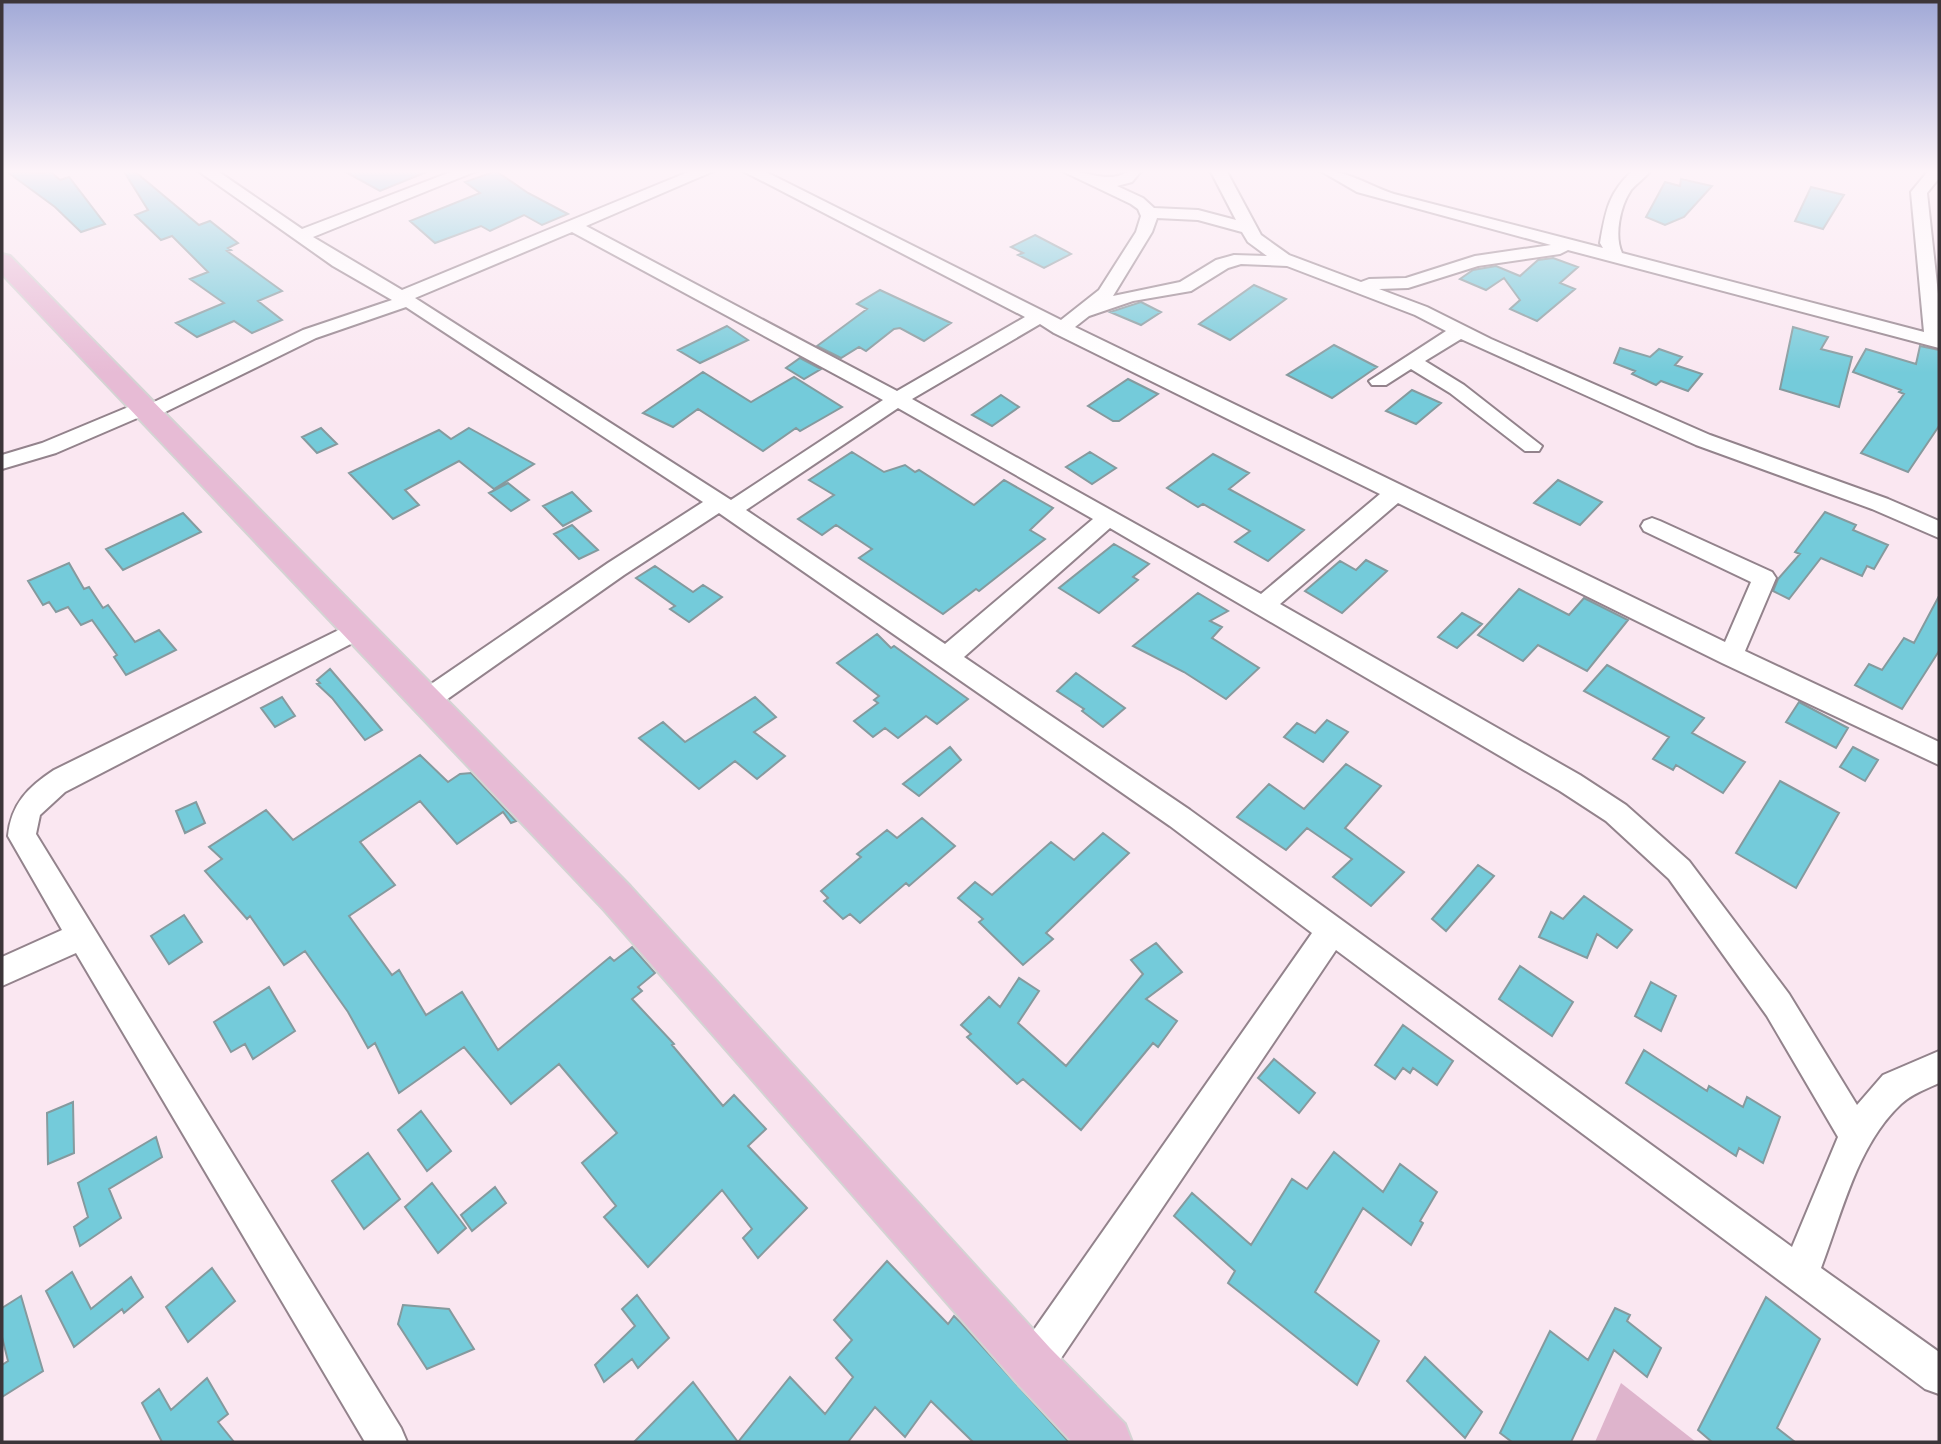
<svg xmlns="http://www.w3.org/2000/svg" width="1941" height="1444" font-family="Quicksand,sans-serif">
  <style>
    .green { fill: #deb4cc }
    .building { fill: #74cbda; stroke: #859a9e; stroke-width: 2 }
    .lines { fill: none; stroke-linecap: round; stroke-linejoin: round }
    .minor-casing { stroke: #93838c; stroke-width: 4 }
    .major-casing { stroke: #d4d3d3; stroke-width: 4 }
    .minor { fill: #fff; fill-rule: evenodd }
    .major { fill: #e7bbd5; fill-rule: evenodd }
  </style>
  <rect width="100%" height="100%" fill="#fae7f1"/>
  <path class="green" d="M1621 1383 1696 1442H1595Z"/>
  <path class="building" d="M123 170H133L199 225 210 221 238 243 228 248 231 250 227 251 282 291 258 301 282 320 252 333 234 321 197 337 176 323 224 303 190 279 208 272 172 236 161 240 135 215 148 210Z
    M342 170H429V171L380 191Z
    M6 171 43 173 50 171 60 180 69 177 105 224 81 232 55 207Z
    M496 171 528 193 568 214 542 225 524 215 490 231 481 226 435 243 410 221 480 193 465 182Z
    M1681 179 1712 186 1684 217 1665 225 1646 217 1665 182 1680 186Z
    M1811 187 1844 195 1823 229 1795 221Z
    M1035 235 1066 251 1071 254 1044 268 1018 255 1023 253 1011 247Z
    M1553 258 1578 267 1560 283 1575 289 1537 321 1510 309 1520 300 1504 278 1486 290 1460 279 1473 270 1496 266 1520 276 1538 260Z
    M1254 285 1286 299 1230 340 1199 324Z
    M880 290 951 323 924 341 900 328 894 329 866 351 859 347 841 358 817 346 867 309 857 304Z
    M1141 302 1161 312 1141 325 1110 312Z
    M727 326 748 340 700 363 678 350Z
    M1793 327 1828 337 1821 349 1852 357 1839 407 1780 389Z
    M1334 345 1377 367 1332 398 1287 375Z
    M1920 346 1939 350V426L1908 472 1861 453 1904 394 1899 392 1901 390 1853 372 1866 349 1916 364Z
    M1620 348 1650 357 1659 349 1682 357 1675 365 1702 374 1688 391 1661 381 1656 385 1632 374 1635 371 1614 363Z
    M800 358 821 369 804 379 786 368Z
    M703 372 751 402 794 377 842 407 800 431 796 428 763 451 698 409 673 427 643 413Z
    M1128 379 1158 394 1119 421H1113L1088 406Z
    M1412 390 1441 403 1416 424 1386 411Z
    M1001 395 1019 407 992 426 972 415Z
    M321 428 337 444 317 453 302 437Z
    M469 428 534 464 494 489 459 461 405 490 419 505 393 519 349 473 439 430 451 439Z
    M852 452 884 472 905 465 915 472 919 470 974 505 1004 480 1053 508 1030 530 1045 539 979 591 976 589 943 614 859 558 872 549 836 525 822 535 798 519 834 495 809 480Z
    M1090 452 1116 468 1092 484 1066 467Z
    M1213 454 1249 473 1229 489 1304 530 1268 561 1235 542 1250 531 1203 504 1198 507 1167 488Z
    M1558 480 1602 502 1580 525 1534 503Z
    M508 483 529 500 511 511 489 493Z
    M572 492 591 511 563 526 543 506Z
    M1825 512 1856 525 1853 530 1888 545 1874 569 1867 566 1862 576 1821 558 1789 599 1773 591 1778 579 1800 554 1795 552Z
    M183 513 201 532 123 570 106 549Z
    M572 525 598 550 579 559 554 534Z
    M1114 544 1149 564 1133 577 1138 580 1099 613 1059 588Z
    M1366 560 1387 571 1342 613 1305 591 1340 561 1356 570Z
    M69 563 84 589 89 587 103 608 108 605 135 642 159 630 176 650 126 675 114 657 117 655 92 620 81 625 68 607 56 612 49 602 43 605 28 581Z
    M655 566 693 592 703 585 722 597 689 622 670 609 675 606 636 578Z
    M1519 589 1569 615 1584 598 1628 620 1587 671 1538 645 1523 661 1478 635Z
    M1198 593 1228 611 1210 621 1222 627 1212 638 1259 668 1226 699 1184 672 1133 646Z
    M1939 596V651L1902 709 1855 685 1869 664 1882 670 1904 638 1914 643Z
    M1462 613 1482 624 1457 648 1438 637Z
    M877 634 891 648 894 646 968 699 937 724 926 716 898 738 885 728 873 737 854 721 878 703 874 700 879 696 837 663Z
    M1607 665 1704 718 1692 733 1745 762 1723 793 1676 765 1673 770 1653 759 1669 737 1584 691Z
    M330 669 366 711 382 730 365 740 332 698 317 684 320 683 317 680Z
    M1076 673 1125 708 1103 727 1082 711 1084 709 1057 691Z
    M282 697 295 716 275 727 261 708Z
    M755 697 776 717 754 732 785 756 757 779 735 761 699 789 639 738 663 722 685 742Z
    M1799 702 1848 728 1836 748 1786 722Z
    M1327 720 1348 732 1323 762 1284 737 1297 723 1315 733Z
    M950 747 961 760 919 796 903 784Z
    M1853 747 1878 760 1865 781 1840 767Z
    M420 755 448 782 460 774 471 773 516 821 511 823 503 812 457 844 420 801 360 842 395 885 349 916 392 975 399 970 426 1015 462 992 498 1050 610 957 614 961 632 947 655 973 638 987 642 991 632 999 674 1044 672 1045 723 1106 734 1095 766 1129 748 1146 807 1208 758 1258 743 1238 752 1229 722 1190 648 1267 604 1217 616 1206 582 1163 617 1133 559 1064 511 1104 464 1047 399 1093 375 1043 368 1048 348 1012 305 951 284 965 250 916 247 919 205 871 222 859 209 847 266 810 293 840Z
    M1346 764 1381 786 1345 828 1404 872 1371 906 1333 877 1352 859 1307 828 1286 850 1237 817 1269 784 1304 809Z
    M1780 781 1839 813 1796 888 1736 853Z
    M196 802 205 823 185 833 176 811Z
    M922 818 955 846 909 886 906 883 860 923 850 914 843 919 824 901 828 898 821 891 861 857 857 854 887 830 897 838Z
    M1103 833 1129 853 1046 933 1053 939 1023 965 979 922 983 919 958 898 975 882 992 895 1051 842 1074 860Z
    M1478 865 1494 876 1446 931 1432 919Z
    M1584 896 1632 930 1617 948 1597 934 1587 958 1539 937 1551 912 1563 919Z
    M184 915 202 942 169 964 151 936Z
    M1156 943 1182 972 1146 999 1177 1021 1158 1047 1153 1043 1081 1130 1023 1079 1017 1084 967 1037 971 1034 961 1025 989 997 1000 1007 1019 978 1039 991 1018 1023 1066 1066 1143 974 1131 960Z
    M1520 966 1573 1002 1552 1036 1499 999Z
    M1651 982 1676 996 1661 1031 1635 1016Z
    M269 987 295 1031 253 1059 245 1044 231 1052 214 1022Z
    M1403 1025 1453 1061 1437 1085 1413 1068 1410 1073 1403 1068 1395 1079 1375 1065Z
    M1644 1050 1707 1091 1709 1086 1743 1107 1747 1097 1780 1117 1763 1163 1739 1148 1736 1156 1626 1083Z
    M1274 1059 1315 1093 1299 1113 1258 1078Z
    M73 1102 74 1153 48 1164 47 1113Z
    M421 1111 451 1151 427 1171 398 1130Z
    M156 1137 162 1157 109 1189 121 1218 80 1246 74 1227 88 1217 78 1183Z
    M1334 1152 1383 1192 1400 1164 1437 1192 1420 1221 1423 1223 1411 1245 1363 1208 1315 1292 1379 1341 1357 1385 1228 1283 1235 1271 1174 1216 1192 1193 1251 1245 1292 1179 1307 1189Z
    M368 1153 400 1199 364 1229 332 1181Z
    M432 1183 466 1228 438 1253 405 1207Z
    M495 1187 506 1203 472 1231 461 1215Z
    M887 1261 948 1324 954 1316 961 1323 1069 1442H973L931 1401 905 1437 875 1407 848 1442H634L693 1382 738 1442 790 1377 825 1414 853 1377 836 1358 852 1340 834 1320Z
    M212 1268 235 1301 188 1342 166 1307Z
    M72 1272 91 1309 131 1277 143 1297 124 1313 122 1309 74 1347 46 1291Z
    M637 1295 669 1338 638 1368 632 1359 604 1382 595 1365 635 1326 622 1309Z
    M21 1296 43 1371 2 1397V1365L8 1361 2 1337V1308Z
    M1766 1297 1820 1339 1777 1428 1795 1442H1712L1698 1430Z
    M403 1305 449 1309 474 1349 427 1369 398 1324Z
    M1615 1308 1630 1315 1627 1321 1661 1348 1647 1377 1614 1350 1571 1442H1512L1500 1433 1550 1331 1588 1360Z
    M1425 1357 1482 1412 1465 1438 1407 1381Z
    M207 1378 228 1414 218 1422 234 1442H162L142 1403 159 1389 171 1410Z"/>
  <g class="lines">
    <defs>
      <path id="minor" d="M197 170H216L302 229 456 170H479L313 237 402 290 693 170H716L586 226 897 391 1025 317 741 170H762L1061 320 1099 290 1136 232 1141 216 1138 209 1131 204 1060 170C1080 170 1092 177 1110 177 1122 177 1126 170 1142 170L1132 182 1117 186 1143 198 1154 208 1198 210 1236 220 1210 170H1226L1261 235 1289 255 1361 282 1369 279 1406 278 1475 256 1551 245 1357 192 1319 170C1346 170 1368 185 1394 194L1603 248 1600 243C1606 210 1608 194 1633 170H1651C1645 178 1637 183 1631 190 1620 206 1614 236 1622 253L1924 332 1911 192 1929 170H1939V178L1927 193 1939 303V348L1568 250 1560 254 1478 266 1408 288 1379 289 1427 307 1491 339 1710 435 1888 499 1939 521V538L1872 509 1696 445 1461 339 1425 361 1464 385 1542 446 1539 451H1525L1450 393 1411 369 1386 385H1372L1369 381 1446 331 1415 315 1287 266 1241 264 1228 268 1191 291 1133 301 1089 316 1075 327 1725 642 1751 582 1644 531 1641 526 1644 521 1652 518 1660 521 1772 572 1776 578 1745 651 1939 742V765L1722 663 1398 503 1280 604 1580 775 1626 805 1689 861 1789 994 1857 1105 1883 1075 1939 1051V1083C1926 1089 1912 1094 1901 1104 1857 1145 1842 1213 1821 1268L1939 1352V1394L1925 1389 1336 950 1047 1379 1033 1384 1019 1379 1014 1365 1019 1351 1312 933 1170 826 719 513 624 575 436 707 427 710 418 707 414 700 418 693 608 563 703 502 406 307 316 338 157 416 150 418 142 416 56 453 2 469V455L42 443 138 403H152L303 330 392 300 333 266ZM1157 218 1198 220 1242 232 1248 242 1267 256 1234 255 1216 260 1180 282 1113 296 1152 232ZM572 232 883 400 731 500 415 298ZM1040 324 1054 333 1380 494 1261 594 912 399ZM898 408 1093 519 945 644 746 510ZM1110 528 1560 791 1606 821 1669 879 1767 1016 1838 1137 1792 1247 1190 810 964 657Z
        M359 620 368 623 371 629 368 635 65 792 40 815 36 834 401 1428 407 1442H365L76 953 2 986V957L62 930 8 836C11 804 28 787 54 770Z"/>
      <path id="major" d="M2 254 10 256 630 886 1050 1348 1125 1424 1132 1442H1072L1016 1382 604 910 2 274Z"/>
    </defs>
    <use href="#minor" class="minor-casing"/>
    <use href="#major" class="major-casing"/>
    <use href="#minor" class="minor"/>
    <use href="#major" class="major"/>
  </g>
  <linearGradient id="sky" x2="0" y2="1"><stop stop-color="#a1a9d7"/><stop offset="0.46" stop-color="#fdf4f9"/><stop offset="1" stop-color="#fdf4f9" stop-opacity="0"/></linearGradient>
  <rect width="1941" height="373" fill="url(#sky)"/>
  <rect width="1941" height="1444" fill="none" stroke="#3c3539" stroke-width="7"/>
</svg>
